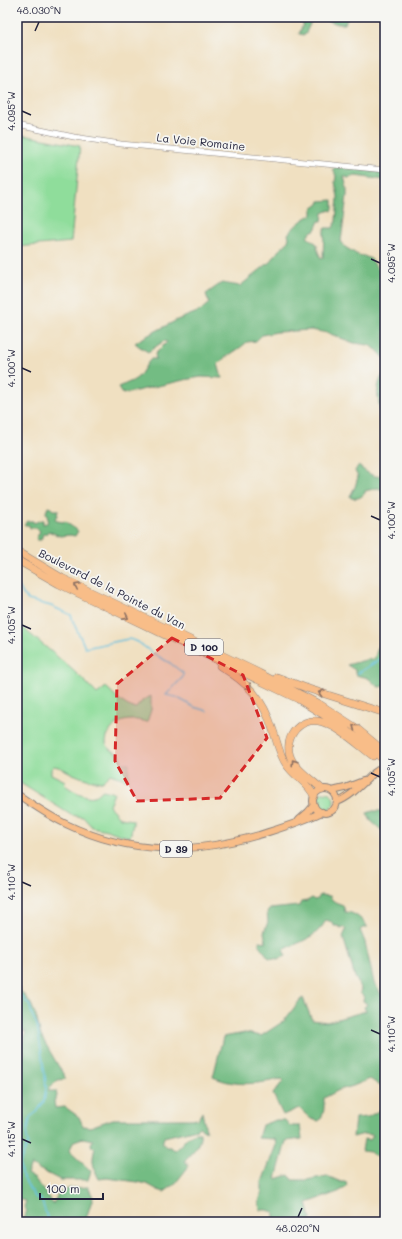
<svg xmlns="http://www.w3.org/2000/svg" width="402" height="1239" font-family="Mali,sans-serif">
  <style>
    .green { fill: #8fdd9b; stroke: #58806b }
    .forest { fill: #73bc83; stroke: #4a6f5f }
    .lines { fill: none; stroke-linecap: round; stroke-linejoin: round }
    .stream { stroke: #60c0de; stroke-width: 1.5 }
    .tertiary-casing { stroke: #89817e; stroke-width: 6 }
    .primary-casing { stroke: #89817e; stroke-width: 8 }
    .trunk-casing { stroke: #89817e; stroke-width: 8 }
    .tertiary { stroke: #fff; stroke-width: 5 }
    .primary { stroke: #f8bd88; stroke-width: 6 }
    .trunk { stroke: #f8bd88; stroke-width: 7 }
    .primary-bridge-casing { stroke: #89817e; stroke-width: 8; stroke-linecap: butt }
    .primary-bridge { stroke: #f8bd88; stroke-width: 6 }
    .oneway { stroke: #8d7062 }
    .marked { fill: #d62828; fill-opacity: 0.2; stroke: #d62828; stroke-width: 3; stroke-dasharray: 8 5; stroke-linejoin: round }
    .ticks { fill: none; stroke: #22223b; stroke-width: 1.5 }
    .labels { text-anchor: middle; stroke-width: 3.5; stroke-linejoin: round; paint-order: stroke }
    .shield { fill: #f6f6f2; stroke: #626272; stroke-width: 1 }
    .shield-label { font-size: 10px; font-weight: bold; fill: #22223b }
    .street-label { font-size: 11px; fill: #22223b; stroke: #f6f6f2 }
    .neatline { fill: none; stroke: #22223b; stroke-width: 1.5 }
    .ticks-label { font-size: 10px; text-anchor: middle; fill: #22223b }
  </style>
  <rect width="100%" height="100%" fill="#f6f6f2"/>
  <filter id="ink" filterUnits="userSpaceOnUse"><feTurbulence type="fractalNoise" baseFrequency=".025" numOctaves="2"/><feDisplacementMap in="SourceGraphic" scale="8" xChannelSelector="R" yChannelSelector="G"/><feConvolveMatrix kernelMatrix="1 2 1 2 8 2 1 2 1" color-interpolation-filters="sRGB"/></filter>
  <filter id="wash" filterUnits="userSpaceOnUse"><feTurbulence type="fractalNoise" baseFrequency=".012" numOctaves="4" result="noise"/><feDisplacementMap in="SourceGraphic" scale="16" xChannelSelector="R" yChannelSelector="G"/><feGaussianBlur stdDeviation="0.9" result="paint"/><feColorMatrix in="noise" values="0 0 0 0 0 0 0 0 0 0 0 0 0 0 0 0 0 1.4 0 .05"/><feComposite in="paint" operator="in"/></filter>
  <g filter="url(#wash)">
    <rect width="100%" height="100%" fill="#f0e0c1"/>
    <path class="green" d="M17 134 80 146 71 242 17 247Z
      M17 622C23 625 25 630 30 634 53 653 77 672 97 694L106 687C114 694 125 708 136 708L142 701 151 696V710L147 722C142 721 136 719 131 720 117 720 106 731 106 744L110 749 120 755 122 763H129L128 780 110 774 102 782C92 781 82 778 73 774 67 771 61 767 54 766L51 769V774L65 781 64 784C69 789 87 799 94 796 97 796 100 792 103 790L114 793 109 806 120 818 133 820V824L130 837 121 835 107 830 92 827 83 817 71 815 17 781Z
      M316 801a9 9 0 1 1 18 0a9 9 0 1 1-18 0Z"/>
    <path class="forest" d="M306 17H313L305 35 299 34Z
      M321 17H348L345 24H338L323 19Z
      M335 167 385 172V180L355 176 348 178 344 176 347 189V196L341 241 345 247 358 255 364 256 371 259 380 272 383 289 385 292V359L377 350 369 345 354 343 328 333 311 330 277 332 262 335 256 341 247 342C238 351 226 355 218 364L222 378 201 377 184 380 123 394 118 387C124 384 132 382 137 378 143 373 145 365 151 359H156L155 354 167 342 164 341 148 352 140 347 135 343 141 339 177 320 200 311 209 303 206 294 220 284 222 283 240 286 271 261 279 250 287 243 289 238 288 234C294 227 303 218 312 215V209L319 204 320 201 333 200V209L332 211 330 210 323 213 322 221H319L315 230 312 231 307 237 317 244V247L320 257 323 258 324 231 325 228H333L336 221 338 197 335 182 336 176 333 169Z
      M385 372V426L381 417 378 397 380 396 378 397C377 388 379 379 385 372Z
      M385 464V491L378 488 365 491V493C361 498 357 499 351 498L350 496 355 487 358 477 355 471 358 466C366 471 372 478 381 476Z
      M48 507 51 508 53 510H58L57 516 55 518 57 521 63 522 65 521C68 525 74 527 78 531L75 536 70 535 60 536 48 531 46 534H43L41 540H38L36 539 40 531 36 528H30L29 525H25L24 524 27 521H33L34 523 41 520H43V524L47 523 48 519 46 512Z
      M384 639 385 641V686L379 687C375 685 372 681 368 678 364 676 359 677 355 674V670L347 665 369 659 371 660 375 657 379 644Z
      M373 811H385V833L371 821 367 813Z
      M320 895 330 896C332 902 338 903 343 905L345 912C354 912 362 919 367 926V928H363L360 930 365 942 374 983 385 1000V1089L370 1079 353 1086 339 1090 324 1098C324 1107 325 1114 319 1121L311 1119 299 1108 283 1115 273 1094 283 1081 281 1079C258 1084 235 1087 213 1077L223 1037 245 1033 261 1036 284 1021 300 1000 303 998 312 1020 327 1022 366 1011 364 1007 367 1005 366 1003 363 1001 364 997 360 993 361 988 355 977 343 937 346 930 343 927 341 928 338 926H334L332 922 326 920C317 938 299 942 283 950L286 956 278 959 269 958 259 945 260 941 266 942 264 932 268 922 267 912 270 909 299 906 301 902 307 901 312 898 314 900 318 899Z
      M17 986 31 1004 36 1016 41 1036 66 1079 58 1080 49 1088V1091H56L57 1096 54 1101 55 1108 65 1107 79 1117 83 1126 90 1127 113 1119H193L196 1118 198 1120 202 1112 206 1131 199 1127 197 1129 164 1137C163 1142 161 1142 166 1147H170L175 1150C185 1143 187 1132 200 1133 201 1145 193 1151 186 1159L185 1161 189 1166 174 1185 164 1192 158 1190 147 1184 138 1182 107 1178 99 1179C93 1167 91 1162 95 1148L92 1147 91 1144 93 1140 83 1138 74 1141 69 1151 91 1171 88 1180H60L31 1165 27 1174 35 1179 53 1204 58 1194 70 1188 88 1187 93 1197 85 1222H17L24 1217 27 1211 24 1207 26 1201 17 1199V1061L22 1059 25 1052 20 1047 24 1039 26 1031 20 1032 17 1027Z
      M385 1107V1145L380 1157 374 1156 370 1152 362 1151 364 1139 370 1140 373 1135 364 1134 353 1137 355 1118 368 1117Z
      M276 1120H285L290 1126H300L302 1139 286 1141 276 1179 289 1175 292 1180H307L327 1176 341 1182H346L347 1187 338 1192 307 1203 311 1219 303 1222H274V1212L267 1210H260L259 1203 262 1190V1182L276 1145 275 1139 258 1138 262 1125Z"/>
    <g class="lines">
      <path class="stream" d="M17 583 23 594 28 600 51 606 71 615C74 627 81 636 85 648L128 639 133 640 138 642 154 654 170 663 183 673V677L166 695 176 697 194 707 207 711
        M358 673 385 656
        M17 991 30 1006 32 1015 37 1025 45 1075 46 1088 44 1101 37 1112 30 1117C30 1127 24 1133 28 1143L20 1163 21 1173 30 1190 32 1191V1193L36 1198H40C43 1202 46 1216 49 1222"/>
    </g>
  </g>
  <g filter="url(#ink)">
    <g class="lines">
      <defs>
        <path id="tertiary" d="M17 125 74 137 121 144 385 170"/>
        <path id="primary" d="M313 801a12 12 0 1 1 24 0a12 12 0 1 1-24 0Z
          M332 791 345 788 363 781
          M17 794C33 805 49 816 66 824 130 855 193 854 259 835 281 828 302 822 322 812
          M337 802C351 797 363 783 374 773
          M299 820 308 812 314 805"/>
        <path id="trunk" d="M17 551 62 578 259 673 321 705 355 727 385 752
          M17 560 59 584 298 699 340 725 360 740 385 761
          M220 666C248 683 263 698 273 730 277 741 279 754 286 764 294 777 308 782 314 796
          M277 677 309 689 385 713
          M322 789C313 781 300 772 293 762 280 742 298 715 322 722 341 728 357 744 373 756"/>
      </defs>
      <use href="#tertiary" class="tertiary-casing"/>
      <use href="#primary" class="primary-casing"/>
      <use href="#trunk" class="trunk-casing"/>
      <use href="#tertiary" class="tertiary"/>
      <use href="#primary" class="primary"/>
      <use href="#trunk" class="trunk"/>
      <defs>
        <path id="primary-bridge" d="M374 773 385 765"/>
      </defs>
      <use href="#primary-bridge" class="primary-bridge-casing"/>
      <use href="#primary-bridge" class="primary-bridge"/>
    </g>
    <defs><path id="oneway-chevron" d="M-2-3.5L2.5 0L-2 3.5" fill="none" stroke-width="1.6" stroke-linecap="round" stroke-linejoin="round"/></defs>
    <g class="oneway">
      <use href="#oneway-chevron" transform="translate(77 586) rotate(-154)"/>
      <use href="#oneway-chevron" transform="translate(126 617) rotate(26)"/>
      <use href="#oneway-chevron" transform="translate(249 687) rotate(46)"/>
      <use href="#oneway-chevron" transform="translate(321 693) rotate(-162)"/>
      <use href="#oneway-chevron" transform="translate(355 727) rotate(-143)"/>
      <use href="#oneway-chevron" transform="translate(294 762) rotate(-124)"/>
    </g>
  </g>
  <path class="marked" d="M172 638 243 675 267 738 220 798 137 801 115 761 117 684Z"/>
  <path class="ticks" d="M35 31 39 22M22 111 31 115M371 259 380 263M22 368 31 372M371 516 380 520M22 625 31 629M371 773 380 777M22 882 31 886M371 1030 380 1034M22 1139 31 1143M298 1217 302 1208"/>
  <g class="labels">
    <g class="shield">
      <rect x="185" y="639" width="38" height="16" rx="3"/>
      <rect x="160" y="841" width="32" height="16" rx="3"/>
    </g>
    <g class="shield-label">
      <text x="204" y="651">D 100</text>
      <text x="176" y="853">D 39</text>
    </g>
    <g class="street-label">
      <text transform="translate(201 142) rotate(6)" y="4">La Voie Romaine</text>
      <text transform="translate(112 589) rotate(27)" y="4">Boulevard de la Pointe du Van</text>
    </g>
  </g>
  <rect width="402" height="1239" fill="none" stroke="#f6f6f2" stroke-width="44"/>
  <path d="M40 1193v6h63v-6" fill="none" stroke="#22223b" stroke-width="2"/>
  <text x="46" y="1193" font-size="12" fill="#22223b" stroke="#f6f6f2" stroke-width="3" paint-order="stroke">100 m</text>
  <rect x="22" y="22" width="358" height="1195" class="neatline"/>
  <g class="ticks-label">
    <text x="39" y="14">48.030°N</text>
    <text transform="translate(11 111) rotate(-90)" y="4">4.095°W</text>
    <text transform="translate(391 263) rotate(-90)" y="4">4.095°W</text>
    <text transform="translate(11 368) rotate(-90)" y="4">4.100°W</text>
    <text transform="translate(391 520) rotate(-90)" y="4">4.100°W</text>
    <text transform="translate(11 625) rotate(-90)" y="4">4.105°W</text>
    <text transform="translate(391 777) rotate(-90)" y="4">4.105°W</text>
    <text transform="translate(11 882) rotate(-90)" y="4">4.110°W</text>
    <text transform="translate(391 1034) rotate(-90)" y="4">4.110°W</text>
    <text transform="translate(11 1139) rotate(-90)" y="4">4.115°W</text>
    <text x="298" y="1232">48.020°N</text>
  </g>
</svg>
